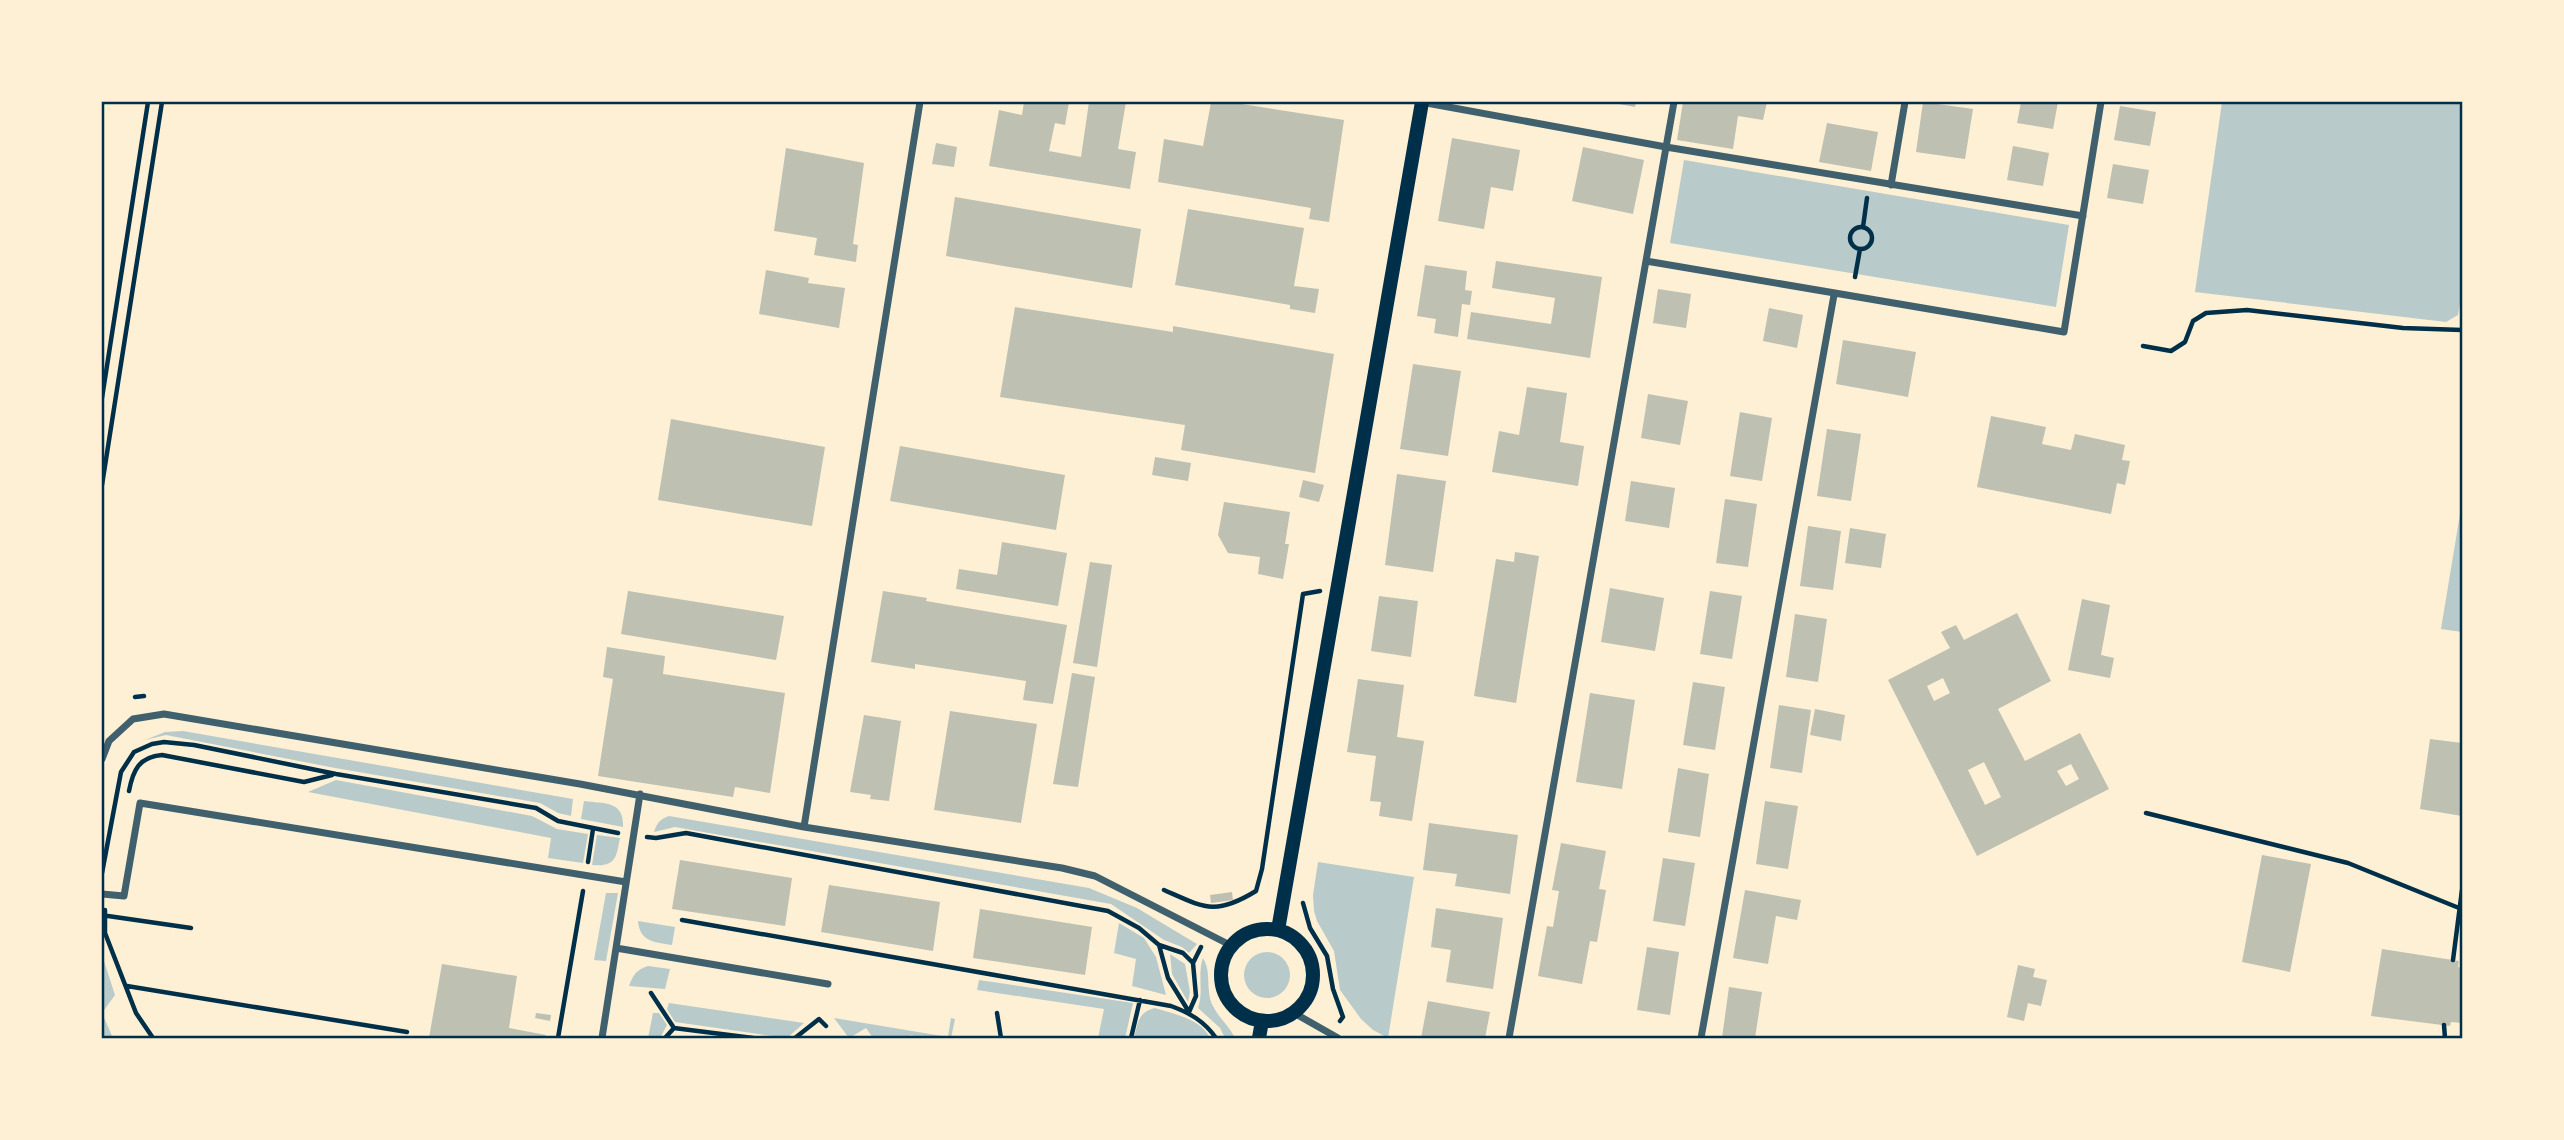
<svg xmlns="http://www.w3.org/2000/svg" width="2564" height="1140" font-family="Karla,sans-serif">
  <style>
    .green { fill: #b9caca }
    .building { fill: #bec0b2; fill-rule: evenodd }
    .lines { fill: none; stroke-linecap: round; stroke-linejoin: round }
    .path { stroke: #003049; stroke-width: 4.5 }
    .minor { stroke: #3f606c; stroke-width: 7 }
    .secondary { stroke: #003049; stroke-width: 14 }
    .neatline { fill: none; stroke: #003049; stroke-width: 2.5 }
  </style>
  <rect width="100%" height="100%" fill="#fdf0d5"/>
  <path class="green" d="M2222 102H2462V292L2458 315 2446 322 2195 292Z
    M1684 160 2069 225 2056 307 1670 243Z
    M2462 502V632L2441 629Z
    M183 731 573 799 571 816 558 813 540 803 335 768 166 735 145 740 165 732Z
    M336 780 532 816 557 829 588 834 583 863 548 858 551 838 308 792Z
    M584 801C604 804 624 800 623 827L581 819Z
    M669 816 1089 888 1137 908 1197 944 1189 953 1182 947 1164 940 1111 904 675 827 654 832C657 823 660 819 669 816Z
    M597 835 620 838C616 858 616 867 592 865Z
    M1318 862 1414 877 1388 1038 1373 1030 1361 1019 1340 990 1334 951 1317 921 1314 911 1313 895Z
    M606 893H618L606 961 594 960Z
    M638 921 675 927 672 945C654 942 640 942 638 921Z
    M1119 923 1144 938 1156 957 1166 995 1132 986 1136 959 1114 953Z
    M1244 975a23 23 0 1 1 46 0a23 23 0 1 1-46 0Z
    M1170 954 1185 964 1190 992 1188 1002 1172 974Z
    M102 955 115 995 102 1013 113 1038H102Z
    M1203 958C1212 972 1205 991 1213 1006 1219 1018 1229 1026 1235 1038H1225L1220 1028 1198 1008C1204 991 1197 974 1203 958Z
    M648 966 670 969 665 989 629 986C633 975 636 970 648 966Z
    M979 980 1133 1003 1125 1038H1098L1104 1009 977 990Z
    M669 1003 804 1023 787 1038 675 1022 667 1009Z
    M1155 1008C1174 1014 1201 1019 1210 1038H1134C1138 1023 1138 1012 1155 1008Z
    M653 1013H659L667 1025 660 1038H648Z
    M834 1018 948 1037 951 1018 955 1019 951 1038H914L912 1035 907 1038H873L866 1028 849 1038Z"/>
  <path class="building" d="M1024 102H1069L1065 125 1055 123 1049 151 1081 157 1089 102H1126L1118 149 1136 152 1130 189 989 166 999 110 1022 115Z
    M1211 102H1229L1344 120 1329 222 1309 219 1311 208 1158 182 1164 139 1203 146Z
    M1608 102H1636L1635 107Z
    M1683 102H1767L1763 120 1738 116 1733 149 1677 140Z
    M1923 102 1973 109 1965 159 1916 152Z
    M2021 102H2058L2053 129 2017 123Z
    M2120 106 2156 112 2150 146 2114 140Z
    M1827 123 1878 132 1871 171 1819 162Z
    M1452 138 1520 150 1513 191 1491 187 1484 229 1438 221Z
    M936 143 957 147 954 167 932 164Z
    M2013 146 2049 153 2043 186 2007 180Z
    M1583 147 1644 160 1633 214 1572 201Z
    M786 148 864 163 853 244 858 245 856 262 814 255 817 238 774 231Z
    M2113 164 2149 170 2143 204 2107 198Z
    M955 197 1141 229 1132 288 946 256Z
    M1188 209 1304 228 1294 286 1319 289 1315 313 1290 309V305L1175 285Z
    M1496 261 1602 277 1590 358 1467 339 1471 312 1551 324 1555 298 1492 288Z
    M1425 265 1467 271 1465 290 1472 291 1470 305 1462 304 1458 337 1434 333 1436 319 1417 316Z
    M766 270 809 278 808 283 845 288 839 328 759 314Z
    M1658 289 1691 294 1686 328 1653 323Z
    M1015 307 1173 332V326L1334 354 1315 473 1181 450 1185 425 1000 397Z
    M1769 308 1803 315 1797 348 1763 341Z
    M1843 340 1916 352 1908 397 1836 384Z
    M1413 364 1461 371 1448 456 1400 449Z
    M1527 387 1567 393 1560 442 1584 446 1578 486 1492 472 1499 431 1519 435Z
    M1648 394 1688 401 1680 445 1641 438Z
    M1740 412 1772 418 1762 481 1730 476Z
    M1991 416 2046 427 2042 444 2071 450 2075 434 2125 445 2122 460 2130 461 2125 485 2117 483 2111 514 1977 487Z
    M671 419 825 447 812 526 658 500Z
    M1827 429 1861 434 1851 501 1817 496Z
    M900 446 1065 475 1056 530 890 501Z
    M1155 457 1191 463 1188 481 1152 475Z
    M1397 474 1446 481 1433 572 1385 565Z
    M1303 480 1324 485 1319 502 1299 497Z
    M1631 481 1675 488 1669 528 1625 521Z
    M1725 499 1757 504 1748 567 1716 563Z
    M1224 502 1290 512 1285 544H1289L1283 579 1258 574 1260 557 1228 553 1218 535Z
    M1808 526 1841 531 1833 590 1800 586Z
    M1850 528 1886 534 1881 568 1845 563Z
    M1002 542 1067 553 1058 606 956 589 959 569 997 575Z
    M1515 552 1539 556 1516 703 1474 696 1496 559 1514 562Z
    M1090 562 1112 565 1097 667 1073 663Z
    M1610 588 1664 598 1655 651 1601 642Z
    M628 591 784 616 776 660 621 634Z
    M883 591 927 598 926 601 1067 625 1053 704 1023 700 1026 681 915 664V669L871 662Z
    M1710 591 1742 596 1732 659 1700 654Z
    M1379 596 1418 601 1411 657 1371 651Z
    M2082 599 2110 605 2101 655 2114 658 2110 678 2068 670Z
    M2017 613 2051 681 1998 709 2025 761 2080 733 2109 789 1977 856 1888 680 1950 648 1941 632 1956 625 1964 640ZM1943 678 1950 693 1934 701 1927 686ZM1984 762 2001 797 1985 805 1968 770ZM2071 764 2079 779 2066 786 2057 771Z
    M1795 614 1827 619 1818 682 1786 677Z
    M607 647 665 656 663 674 785 693 770 793 735 787 733 797 598 776 613 679 603 677Z
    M1072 673 1095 677 1078 787 1053 784Z
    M1358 679 1404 685 1397 737 1424 741 1412 821 1379 816 1381 802 1370 801 1376 756 1347 752Z
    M1693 682 1725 687 1715 750 1683 745Z
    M1590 693 1635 700 1622 789 1576 782Z
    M1779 705 1811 710 1802 773 1770 768Z
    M1815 709 1845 715 1841 741 1810 735Z
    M950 711 1037 724 1021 823 934 810Z
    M864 715 901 721 889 801 870 799 871 795 850 792Z
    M2430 739 2462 743V816L2420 809Z
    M1678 768 1709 774 1700 837 1668 832Z
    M1765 801 1798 806 1788 869 1756 864Z
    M1429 823 1518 835 1510 894 1455 886 1457 874 1423 870Z
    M1561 843 1606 851 1599 889 1606 890 1597 942 1590 941 1582 984 1538 976 1547 926 1553 927 1559 891 1552 890Z
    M2262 855 2311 864 2290 972 2242 962Z
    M1663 858 1695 863 1685 926 1653 921Z
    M680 860 792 878 785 926 672 909Z
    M829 885 940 902 933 951 821 932Z
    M1745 890 1801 900 1797 920 1776 916 1768 964 1733 958Z
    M1232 892 1233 900 1211 903 1210 895Z
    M1436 908 1503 918 1493 989 1446 982 1451 950 1431 947Z
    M980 909 1092 927 1085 975 973 958Z
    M1647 947 1679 952 1670 1015 1637 1010Z
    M2382 949 2459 961 2458 967 2462 968V1023L2451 1022 2450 1026 2371 1016Z
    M442 964 517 976 509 1028 546 1035 545 1038H429Z
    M2018 965 2035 969 2033 977 2047 980 2041 1006 2028 1003 2024 1021 2007 1017Z
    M1729 987 1762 992 1755 1038H1722Z
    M1428 1001 1490 1012 1485 1038H1421Z
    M536 1013 551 1015 550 1021 535 1018Z"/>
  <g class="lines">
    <path class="path" d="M1863 227 1867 198
      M1850 238a11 11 0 1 1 22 0a11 11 0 1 1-22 0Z
      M1855 277 1860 249
      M2143 346 2171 351 2185 342 2193 321 2206 313 2247 310 2403 328 2462 330
      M102 398 148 102
      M102 485 162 102
      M135 697 144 696
      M129 791C133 770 139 757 162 755L304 782 332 775
      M2146 813 2348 863 2459 908
      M647 837 656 838 686 833 1108 911 1139 928 1159 945 1168 978 1189 1012
      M588 862 593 829
      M102 873 121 772 134 752 152 744 164 742 194 745 336 774 536 808 558 821 618 833
      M1164 890C1205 908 1215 916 1256 891L1262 869 1303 594 1320 591
      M1303 903 1310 928 1327 956 1333 989 1343 1017 1340 1021
      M105 910V933L136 1013 153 1038
      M108 916 191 928
      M682 920 1171 1006C1190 1013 1204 1021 1216 1038
      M1159 945 1183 953 1193 963
      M2453 960 2462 890
      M127 986 407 1032
      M651 993 674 1028 753 1038
      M1189 1012 1196 996 1193 963 1201 947
      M997 1013 1001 1038
      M2444 1025 2445 1038
      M558 1038 583 891
      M665 1038 674 1028
      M795 1038 819 1019 826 1026
      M1131 1038 1140 1000"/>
    <path class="minor" d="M1421 102 1666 147 2083 216
      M1891 185 1905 102
      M1646 261 2064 332 2101 102
      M102 759 109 741 133 719 164 714 580 784 804 827 1062 868 1095 876 1232 946
      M804 827 920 102
      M102 894 124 896 140 803 626 882
      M616 948 828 984
      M1294 1013 1338 1038
      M602 1038 640 794
      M1509 1038 1674 102
      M1701 1038 1834 295"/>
    <path class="secondary" d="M1221 975a46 46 0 1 1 92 0a46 46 0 1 1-92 0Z
      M1278 930 1422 102
      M1259 1038 1262 1021"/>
  </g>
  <rect width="2564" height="1140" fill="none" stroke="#fdf0d5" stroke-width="206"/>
  <rect x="103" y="103" width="2358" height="934" class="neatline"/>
</svg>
